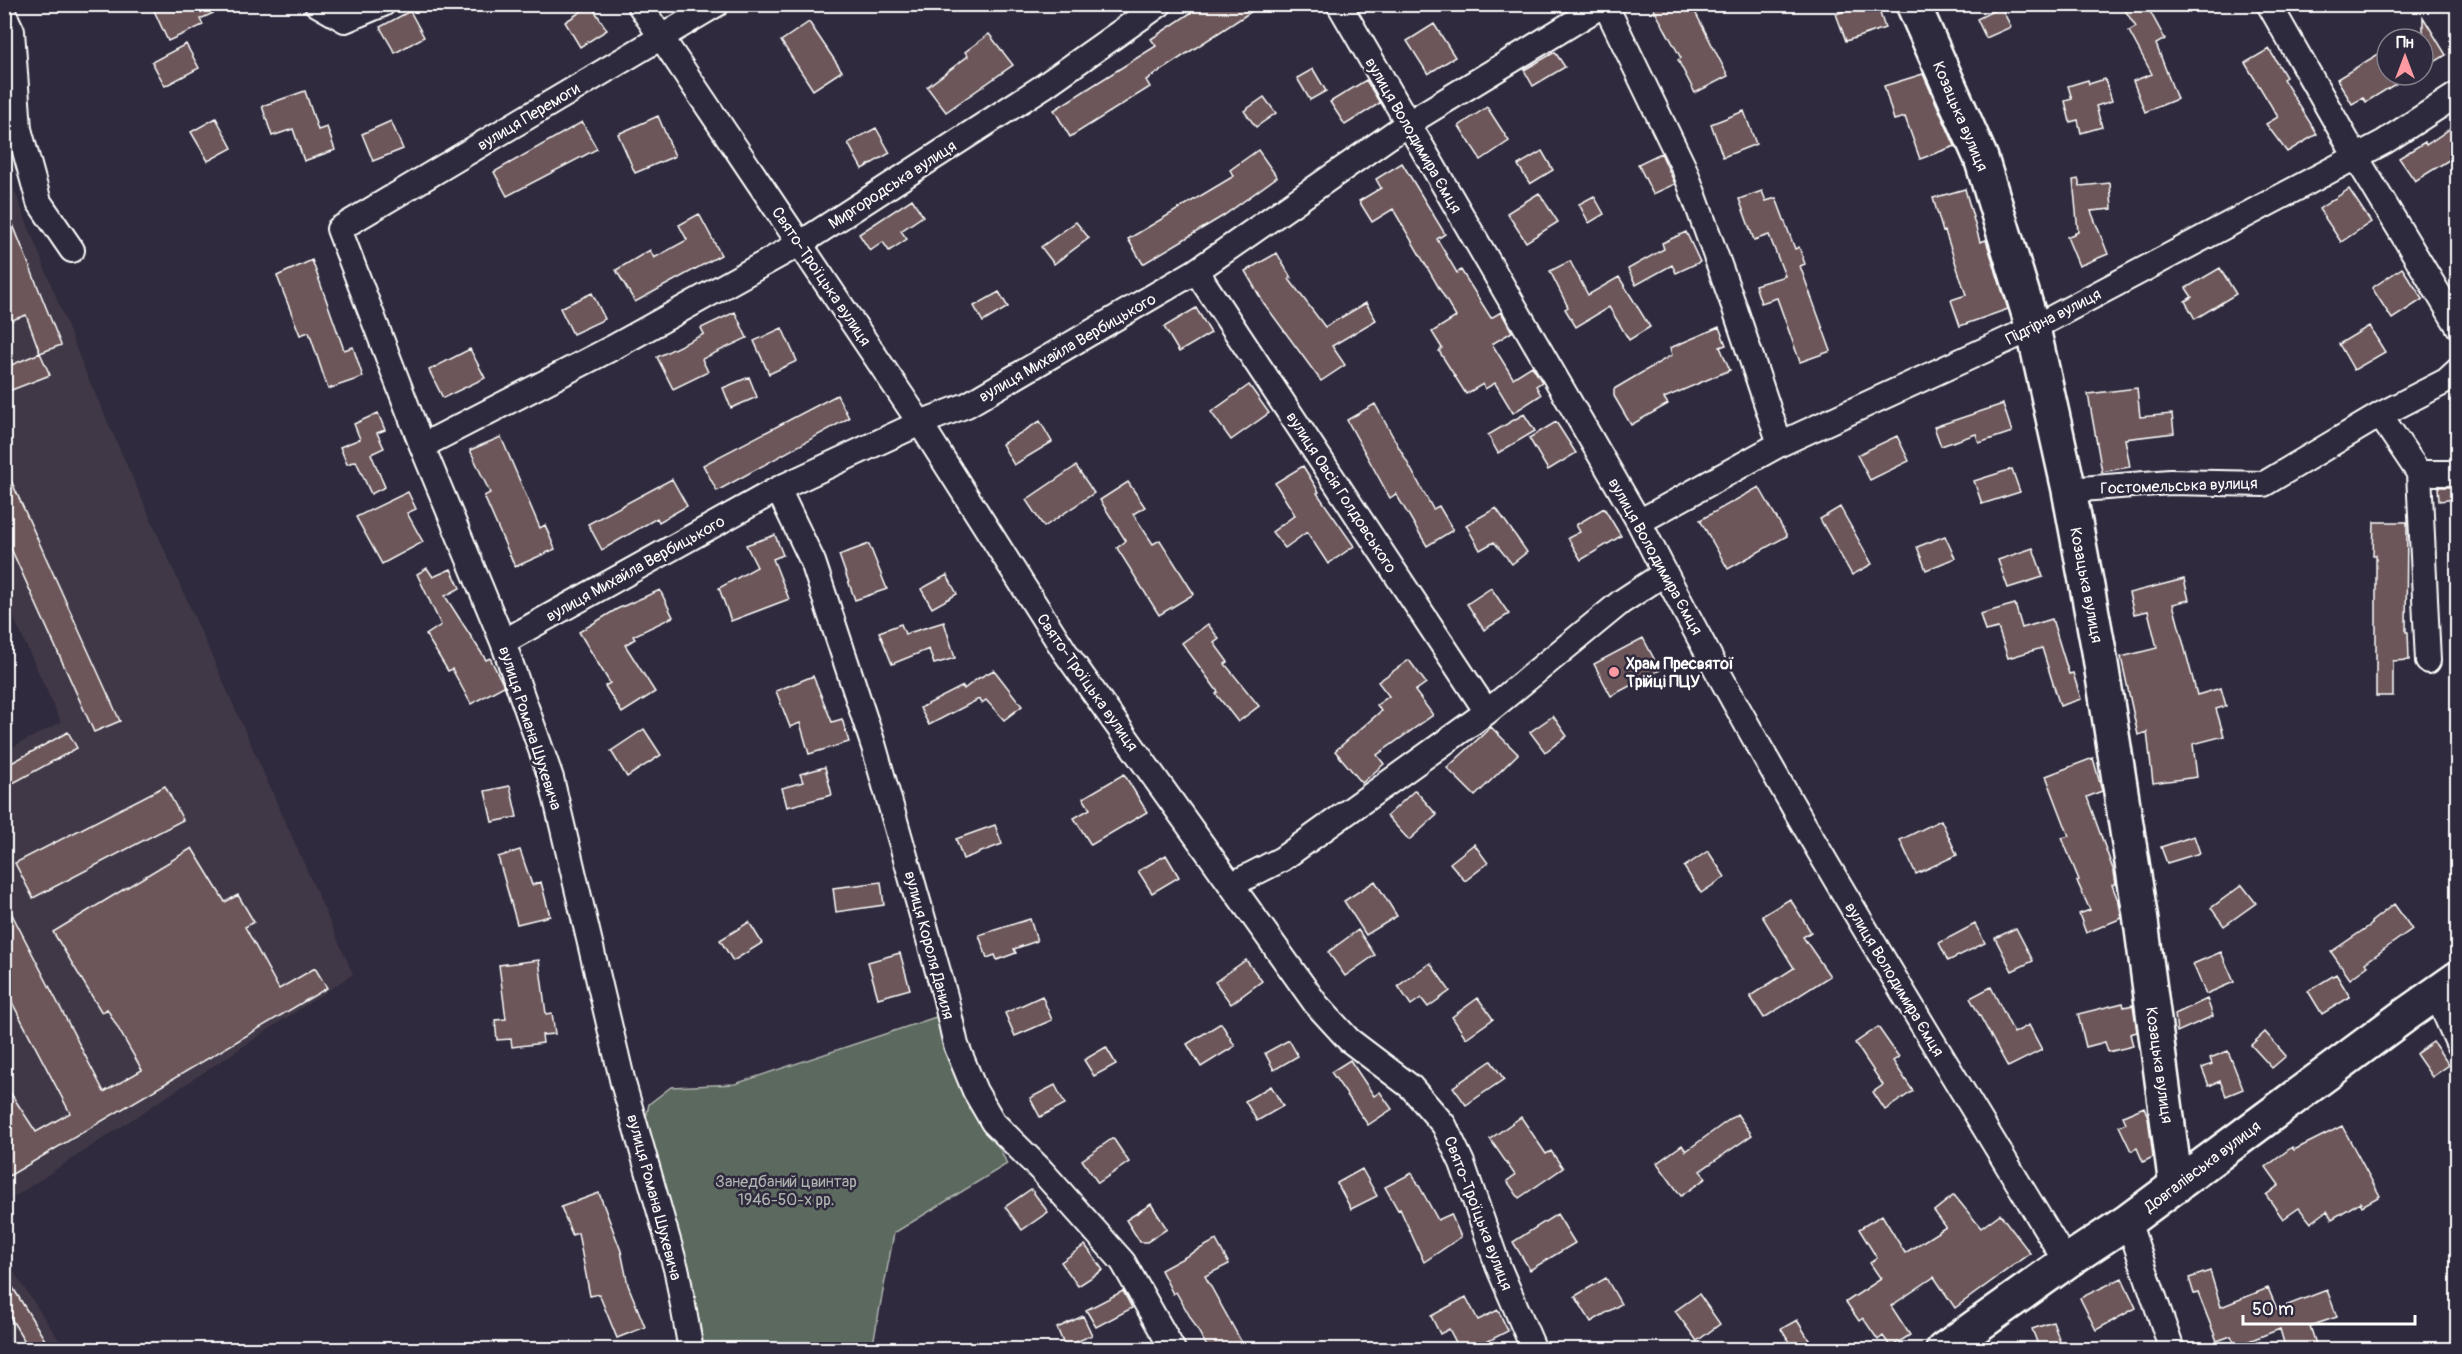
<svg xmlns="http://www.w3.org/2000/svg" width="2462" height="1354" font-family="Pangolin,sans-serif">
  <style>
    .built { fill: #413846 }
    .green { fill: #5c695f; stroke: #aeb4af; stroke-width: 1.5 }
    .building { fill: #6c575a; stroke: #fff; stroke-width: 1.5 }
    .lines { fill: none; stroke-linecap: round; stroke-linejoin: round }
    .street-casing { stroke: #fff; stroke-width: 28 }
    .secondary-casing { stroke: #fff; stroke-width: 38 }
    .street { stroke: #2f2a3d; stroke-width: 24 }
    .secondary { stroke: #2f2a3d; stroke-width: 33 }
    .poi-dot { fill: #ff9aa2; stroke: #2f2a3d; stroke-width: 2 }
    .labels { text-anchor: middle; stroke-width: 5; stroke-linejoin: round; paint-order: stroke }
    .street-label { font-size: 16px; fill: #fff; stroke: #2f2a3d }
    .poi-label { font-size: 16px; font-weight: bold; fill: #fff; stroke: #2f2a3d; text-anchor: start }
    .park-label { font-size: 16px; fill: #aeb4af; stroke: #2f2a3d }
  </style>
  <rect width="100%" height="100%" fill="#2f2a3d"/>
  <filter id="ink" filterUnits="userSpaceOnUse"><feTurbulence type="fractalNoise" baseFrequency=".0167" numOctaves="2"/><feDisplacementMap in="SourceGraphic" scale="12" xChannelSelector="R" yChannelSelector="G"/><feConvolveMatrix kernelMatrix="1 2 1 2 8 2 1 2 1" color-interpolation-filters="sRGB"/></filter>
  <g filter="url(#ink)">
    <path class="built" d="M4 164 85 371 353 974 5 1203V751L61 722 5 599Z
      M5 1259 65 1349H5Z"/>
    <path class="green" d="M939 1016 1007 1164 894 1233 872 1349H701L645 1122 649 1104 671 1087 735 1084Z"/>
    <path class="building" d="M151 4H233L200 19 203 25 168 41Z
      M1204 4H1263L1146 80 1150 87 1070 137 1054 110 1156 46 1151 39Z
      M1651 4H1691L1728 76 1695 93 1678 60 1681 58Z
      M1864 4H1877L1885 28 1846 41 1836 14Z
      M2121 4H2146L2165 39 2156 44 2177 99 2145 112 2133 81 2152 74 2129 31 2136 27Z
      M591 5 607 30 580 47 565 22Z
      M2001 7 2011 27 1986 38 1977 19Z
      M410 11 424 37 395 53 380 27Z
      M2423 17 2446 55 2423 69Z
      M809 22 842 71 813 90 781 41Z
      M1434 24 1455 57 1428 74 1407 41Z
      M989 34 1013 65 946 112 927 87 968 56 965 52Z
      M186 44 199 68 165 86 152 62Z
      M2269 49 2286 77 2283 79 2317 134 2287 152 2266 124 2278 117 2245 63Z
      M1555 52 1565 67 1533 86 1524 70Z
      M2380 53 2387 66V75H2392L2397 83 2366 102 2363 98 2352 104 2337 79Z
      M1313 69 1326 91 1310 100 1297 78Z
      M1923 74 1955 146 1920 159 1905 117 1894 120 1884 86Z
      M2105 79 2112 101 2096 106 2102 127 2081 133 2078 120 2070 122 2065 101 2072 99 2068 86 2088 80 2089 84Z
      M1366 80 1380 103 1345 125 1330 102Z
      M305 91 318 130 327 127 335 150 304 161 293 129 272 136 262 106Z
      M1264 97 1276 113 1256 127 1244 111Z
      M1487 107 1509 141 1481 160 1459 126Z
      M1744 111 1756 144 1723 157 1711 124Z
      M658 116 675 156 635 173 618 134Z
      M216 118 232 148 208 161 191 132Z
      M391 121 403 149 373 161 362 134Z
      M582 122 597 149 507 196 494 172Z
      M2457 124V155L2415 181 2399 158 2425 142 2426 145Z
      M876 128 890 153 862 169 848 143Z
      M1258 150 1277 177 1223 216 1143 264 1128 239 1234 176 1230 170Z
      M1542 151 1553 170 1530 184 1518 165Z
      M1661 153 1675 184 1653 194 1638 164Z
      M1402 163 1445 234 1437 239 1457 273 1461 270 1491 318 1501 312 1512 332 1492 344 1513 378 1532 366 1542 382 1536 386 1541 395 1513 413 1495 383 1485 389 1483 384 1466 394 1439 351 1442 348 1432 332 1456 317 1393 209 1372 222 1359 201 1381 188 1376 179Z
      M2078 179 2080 186 2110 183 2112 209 2091 211 2108 254 2079 266 2067 237 2078 232 2073 180Z
      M1965 189 1980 242 1986 240 2008 309 1960 326 1951 300 1966 295 1945 231 1943 232 1933 198Z
      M2349 189 2371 222 2341 242 2319 209Z
      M1762 191 1766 201 1776 198 1795 249 1799 247 1805 264 1800 266 1831 351 1800 362 1777 298 1761 303 1755 285 1785 276 1769 235 1754 240 1739 199Z
      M1539 193 1558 222 1526 242 1507 213Z
      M1594 196 1604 214 1589 223 1579 204Z
      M912 199 923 216 901 231 907 239 889 251 883 242 870 251 859 234Z
      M4 202 61 345 40 353 26 315 4 323Z
      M699 214 721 255 635 302 616 270 650 250 654 258 687 240 679 225Z
      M1076 222 1089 238 1054 264 1041 247Z
      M1686 232 1700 262 1676 273 1672 265 1636 285 1628 269 1664 249 1662 243Z
      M1277 253 1291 278 1289 279 1325 327 1366 303 1376 320 1332 346 1345 365 1321 381 1263 302 1245 271Z
      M312 260 344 350 353 347 363 377 328 389 309 332 300 335 277 276Z
      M1570 261 1588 295 1619 277 1650 327 1629 340 1609 307 1576 327 1565 309 1568 307 1550 271Z
      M2220 268 2236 294 2195 319 2185 301 2192 297 2186 288Z
      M2402 268 2423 299 2392 319 2372 288Z
      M999 292 1008 307 983 322 974 306Z
      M592 293 605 319 573 334 560 308Z
      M1196 308 1211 333 1179 352 1164 327Z
      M735 312 747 338 702 359 708 372 673 389 657 357 704 334 701 328Z
      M2369 326 2385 352 2354 370 2339 344Z
      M1719 327 1726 345 1720 347 1730 370 1664 398 1668 404 1631 425 1614 396V389L1672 355 1670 348Z
      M782 328 797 361 769 374 754 341Z
      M470 349 485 378 443 398 429 370Z
      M40 353 50 375 4 393V368Z
      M749 377 757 397 731 408 723 388Z
      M1249 385 1269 413 1231 440 1211 412Z
      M2137 388 2140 417 2172 414 2174 433 2125 439 2130 467 2102 472 2088 394Z
      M837 395 849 418 717 491 703 465Z
      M1375 404 1433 509 1439 506 1453 530 1427 546 1396 494 1390 498 1347 420Z
      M2003 404 2012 432 1979 443 1976 434 1941 446 1934 427Z
      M378 413 385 430 377 433 384 448 371 454 385 487 371 494 356 461 347 464 340 447 360 439 354 424Z
      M1524 414 1535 431 1498 453 1488 435Z
      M1040 421 1052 442 1014 465 1002 444Z
      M1556 422 1576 453 1548 470 1529 438Z
      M1897 436 1909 461 1870 480 1857 455Z
      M501 437 540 528 545 525 555 549 515 567 484 496 490 493 470 450Z
      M4 465 120 721 94 732 4 533Z
      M1076 466 1094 493 1044 527 1026 500Z
      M1303 466 1319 492 1317 493 1354 546 1328 564 1307 532 1285 548 1272 532 1295 515 1275 483Z
      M2012 469 2020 492 1982 504 1974 481Z
      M672 479 687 506 659 522 657 518 602 550 588 524Z
      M1128 482 1145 507 1133 514 1153 544 1160 540 1194 594 1159 615 1117 548 1126 541 1100 500Z
      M1759 487 1787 536 1728 569 1700 520Z
      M2438 487H2457V499L2439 501Z
      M408 492 416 509 407 513 423 542 382 564 356 517Z
      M1840 507 1872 564 1852 575 1820 519Z
      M1496 508 1527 552 1512 564 1494 542 1480 550 1466 525Z
      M1604 508 1621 536 1581 560 1568 538 1580 532 1576 525Z
      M2374 522H2407L2406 632H2408L2409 660 2393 661V696H2376V555H2373Z
      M775 535 783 555 773 559 789 599 731 621 719 588 757 567 746 545Z
      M1945 536 1955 558 1926 570 1917 547Z
      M869 544 887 589 855 600 839 555Z
      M2033 548 2043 577 2008 588 1998 560Z
      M427 568 433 577 451 569 460 588 445 596 486 660 490 658 504 686 471 704 452 669 448 671 426 635 441 625 417 574Z
      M947 575 957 594 932 608 921 589Z
      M2184 579 2189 600 2173 604 2197 695 2221 688 2226 706 2216 709 2224 736 2193 744 2197 777 2153 783 2147 732 2138 735 2121 657 2157 648 2148 611 2134 614 2129 593Z
      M1491 588 1509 614 1484 630 1467 604Z
      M660 590 673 617 633 636 635 639 625 645 655 692 622 713 605 686 610 683 579 632 617 609Z
      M2015 604 2022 628 2052 619 2069 674 2073 673 2081 699 2060 706 2042 648 2008 658 1998 628 1985 631 1980 614Z
      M944 622 955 658 934 664 929 649 892 664 879 632 901 624 905 634Z
      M1208 624 1219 639 1214 643 1228 662 1225 664 1259 706 1238 722 1216 694 1218 692 1182 643Z
      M1643 638 1660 670 1611 696 1594 664Z
      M1409 660 1426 683 1415 691 1433 715 1377 755 1384 764 1362 783 1335 751 1381 711 1377 705 1389 696 1378 682Z
      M994 670 1022 706 1004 720 986 700 982 703 979 699 929 725 920 708 963 686 964 689 977 679Z
      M813 676 832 722 842 719 849 742 809 754 800 723 790 727 776 691Z
      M1553 716 1567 736 1545 752 1530 732Z
      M1491 727 1518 754 1475 796 1447 768Z
      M644 729 661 755 627 777 611 751Z
      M68 732 77 748 4 788V767Z
      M2093 758 2102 791 2087 797 2114 872 2116 884 2112 885 2119 903 2122 918 2086 933 2079 914 2090 910 2077 881 2079 880 2062 838 2069 836 2046 776Z
      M825 767 832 795 787 807 782 788 803 782 800 774Z
      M1124 774 1147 812 1091 845 1074 818 1090 809 1083 798Z
      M165 786 183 820 33 898 15 863Z
      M510 786 517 817 492 822 485 791Z
      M1415 790 1437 815 1409 840 1387 816Z
      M1941 820 1957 855 1916 874 1900 840Z
      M995 825 1002 844 963 859 956 839Z
      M2194 836 2200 853 2167 863 2161 847Z
      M1474 844 1488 863 1465 881 1450 863Z
      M192 848 225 902 238 895 254 922 245 927 279 989 315 968 327 988 4 1179V1083L36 1132 70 1113 4 987V899L104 1092 142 1070 107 1009 102 1013 53 932Z
      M520 850 532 885 541 882 550 916 517 924 498 857Z
      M1708 851 1725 877 1701 893 1684 867Z
      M1166 855 1179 877 1152 893 1138 871Z
      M1375 881 1397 916 1366 935 1344 901Z
      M881 882 884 905 836 912 833 888Z
      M2242 885 2256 903 2224 926 2211 908Z
      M1790 899 1811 932 1803 937 1830 976 1764 1018 1750 996 1794 968 1762 916Z
      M2394 904 2412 929 2365 963 2368 966 2350 979 2331 952 2372 924 2371 922Z
      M1030 919 1037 941 1014 949 1016 953 997 960 995 955 987 958 979 935Z
      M749 922 762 943 733 961 720 940Z
      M1975 924 1985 943 1948 961 1939 943Z
      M2016 928 2033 961 2012 971 1995 938Z
      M1358 930 1375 955 1345 976 1328 952Z
      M2221 952 2234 982 2206 994 2193 964Z
      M900 953 910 989 878 998 868 962Z
      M539 960 546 1014 552 1013 555 1034 542 1035 543 1043 512 1047 511 1039 497 1040 495 1020 506 1019 499 965Z
      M1246 960 1262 981 1231 1004 1215 982Z
      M1430 963 1450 991 1428 1007 1421 998 1411 1005 1398 986Z
      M2336 974 2350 997 2322 1014 2308 991Z
      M1991 987 2014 1033 2029 1025 2042 1050 2008 1067 1970 998Z
      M1042 996 1052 1020 1015 1036 1005 1013Z
      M1478 998 1493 1019 1466 1038 1452 1017Z
      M2207 999 2213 1016 2177 1032 2175 1014Z
      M2123 1003 2124 1007 2133 1005 2137 1032 2130 1034 2133 1046 2108 1052 2105 1042 2086 1047 2078 1014Z
      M1221 1023 1235 1046 1201 1067 1187 1044Z
      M1878 1027 1899 1057 1893 1061 1913 1091 1885 1110 1873 1092 1883 1085 1855 1043Z
      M2265 1032 2286 1056 2272 1068 2251 1045Z
      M1289 1040 1298 1056 1274 1070 1265 1053Z
      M2433 1042 2449 1065 2432 1077 2416 1054Z
      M1106 1047 1116 1064 1094 1076 1084 1060Z
      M2228 1051 2243 1089 2226 1096 2220 1081 2209 1086 2202 1068 2212 1064 2210 1058Z
      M1350 1060 1374 1096 1380 1092 1392 1109 1368 1125 1331 1072Z
      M1491 1061 1504 1079 1466 1105 1453 1087Z
      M1055 1085 1065 1104 1040 1117 1030 1098Z
      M1271 1086 1283 1106 1257 1121 1245 1101Z
      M2144 1107 2148 1117 2153 1157 2143 1162 2137 1148 2131 1151 2119 1126 2126 1123 2123 1116Z
      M1737 1114 1752 1135 1700 1171 1706 1178 1681 1196 1657 1163 1682 1145 1686 1151Z
      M1521 1117 1546 1154 1551 1151 1563 1168 1519 1198 1507 1181 1515 1175 1490 1139Z
      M2342 1126 2380 1196 2362 1206 2360 1202 2332 1219 2327 1211 2311 1223 2299 1208 2283 1219 2266 1195 2279 1185 2266 1167 2292 1147 2294 1150Z
      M1113 1138 1129 1162 1098 1183 1082 1160Z
      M1362 1169 1377 1196 1351 1209 1337 1183Z
      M1412 1173 1438 1220 1451 1214 1461 1237 1424 1262 1400 1209 1398 1210 1385 1187Z
      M1031 1189 1048 1212 1022 1230 1005 1207Z
      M599 1193 621 1251 628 1285 645 1327 617 1338 599 1294 590 1296 578 1233 572 1235 561 1207Z
      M1954 1195 1981 1228 2000 1214 2030 1253 1955 1308 1934 1277 1891 1306 1910 1335 1891 1347 1883 1336 1878 1340 1863 1318 1859 1321 1846 1302 1881 1279 1870 1263 1877 1258 1859 1229 1882 1215 1905 1253 1946 1227 1934 1211Z
      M1151 1204 1167 1229 1147 1242H1140L1126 1220Z
      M1557 1214 1575 1243 1530 1270 1513 1242Z
      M1216 1240 1229 1264 1205 1276 1246 1350H1209L1176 1292 1173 1294 1161 1270Z
      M1085 1245 1103 1270 1078 1286 1061 1262Z
      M2210 1271 2221 1307 2268 1288 2277 1309 2327 1290 2337 1317 2310 1326 2318 1350H2286L2280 1329 2236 1346 2231 1336 2217 1341 2198 1293 2194 1294 2189 1278Z
      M4 1273 51 1350H30L4 1307Z
      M1606 1278 1621 1304 1591 1322 1575 1296Z
      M2122 1278 2136 1308 2096 1330 2080 1298Z
      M1123 1291 1132 1308 1096 1327 1086 1310Z
      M1699 1294 1720 1324 1697 1341 1675 1311Z
      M1466 1297 1478 1320 1498 1310 1508 1331 1471 1350H1460L1449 1329 1440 1334 1431 1316Z
      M1083 1316 1092 1335 1065 1347 1057 1328Z
      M1797 1320 1815 1350H1794L1781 1329Z
      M2053 1322 2063 1350H2040L2032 1329Z"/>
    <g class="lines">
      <defs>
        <path id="street" d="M317 4 345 20 383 4
          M639 4 920 423 1065 652 1316 1004 1349 1040 1411 1087 1444 1125 1462 1163 1498 1266 1534 1350
          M1339 4 1639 522C1767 776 1919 1018 2066 1262
          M1605 4 1684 168 1734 306 1780 444
          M2269 4 2356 157 2458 326
          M4 14 12 31 19 129 39 202 72 250
          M1196 271 1487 712
          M2380 415 2419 473 2428 661
          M422 446 614 347 801 243 1044 86 1160 4
          M2419 473H2458
          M778 489 813 562 874 747 945 996 956 1045 975 1091 993 1122 1040 1169 1123 1262 1173 1350
          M2069 490 2170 482 2264 484 2380 415 2446 381 2458 370
          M1639 522 1780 444 2033 328 2384 142 2458 94
          M503 642 778 489 920 423 967 405 1196 271 1407 124 1604 4
          M1231 885 1282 859 1487 712 1621 602 1665 573
          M2436 993 2458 1043
          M2128 1221 2172 1350
          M691 1350 677 1272 623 1083 551 778 503 642 422 446 339 229 717 4"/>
        <path id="secondary" d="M1913 4 1981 158 2033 328 2069 490 2099 651 2140 914 2176 1186
          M1943 1350 2066 1262 2128 1221 2404 1016 2458 978"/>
      </defs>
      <use href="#street" class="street-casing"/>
      <use href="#secondary" class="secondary-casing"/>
      <use href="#street" class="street"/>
      <use href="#secondary" class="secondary"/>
    </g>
  </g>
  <circle class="poi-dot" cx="1614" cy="672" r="6"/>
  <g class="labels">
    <g class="street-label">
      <text transform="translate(528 116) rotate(-31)" y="6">вулиця Перемоги</text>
      <text transform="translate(1961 116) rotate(67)" y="6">Козацька вулиця</text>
      <text transform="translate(1414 135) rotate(60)" y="6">вулиця Володимира Ємця</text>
      <text transform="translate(892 184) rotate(-33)" y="6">Миргородська вулиця</text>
      <text transform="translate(822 276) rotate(56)" y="6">Свято-Троїцька вулиця</text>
      <text transform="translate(2053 316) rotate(-27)" y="6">Підгірна вулиця</text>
      <text transform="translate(1067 347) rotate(-30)" y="6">вулиця Михайла Вербицького</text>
      <text transform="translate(2179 485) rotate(-2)" y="6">Гостомельська вулиця</text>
      <text transform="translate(1342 492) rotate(57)" y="6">вулиця Овсія Голдовського</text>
      <text transform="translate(1656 556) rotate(61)" y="6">вулиця Володимира Ємця</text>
      <text transform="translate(635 568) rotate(-29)" y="6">вулиця Михайла Вербицького</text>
      <text transform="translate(2087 585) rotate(79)" y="6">Козацька вулиця</text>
      <text transform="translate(1088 682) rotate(55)" y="6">Свято-Троїцька вулиця</text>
      <text transform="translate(531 728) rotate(72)" y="6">вулиця Романа Шухевича</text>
      <text transform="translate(930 945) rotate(75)" y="6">вулиця Короля Даниля</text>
      <text transform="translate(1895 979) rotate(59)" y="6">вулиця Володимира Ємця</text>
      <text transform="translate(2160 1065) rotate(82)" y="6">Козацька вулиця</text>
      <text transform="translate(2202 1166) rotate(-37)" y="6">Довгалівська вулиця</text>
      <text transform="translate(655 1197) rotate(75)" y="6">вулиця Романа Шухевича</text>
      <text transform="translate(1479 1213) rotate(69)" y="6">Свято-Троїцька вулиця</text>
    </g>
    <g class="poi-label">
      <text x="1626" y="669">Храм Пресвятої<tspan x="1626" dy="18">Трійці ПЦУ</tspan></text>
    </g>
    <g class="park-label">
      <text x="786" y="1187">Занедбаний цвинтар<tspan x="786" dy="18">1946-50-х рр.</tspan></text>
    </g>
  </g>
  <rect width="2462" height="1354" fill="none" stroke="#2f2a3d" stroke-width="24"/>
  <rect x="12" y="12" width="2438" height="1330" fill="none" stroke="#fff" stroke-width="2" filter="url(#ink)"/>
  <g transform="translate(2405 57)"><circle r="28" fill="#2f2a3d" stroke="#827f8b" stroke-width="1.5"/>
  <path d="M0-4.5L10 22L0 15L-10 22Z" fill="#ff9aa2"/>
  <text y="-9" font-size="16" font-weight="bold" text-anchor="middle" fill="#ffffff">Пн</text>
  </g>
  <path d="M2243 1315v9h172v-9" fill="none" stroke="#ffffff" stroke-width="3"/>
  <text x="2252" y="1315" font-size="18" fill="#ffffff" stroke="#2f2a3d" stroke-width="4.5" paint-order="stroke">50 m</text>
</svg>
